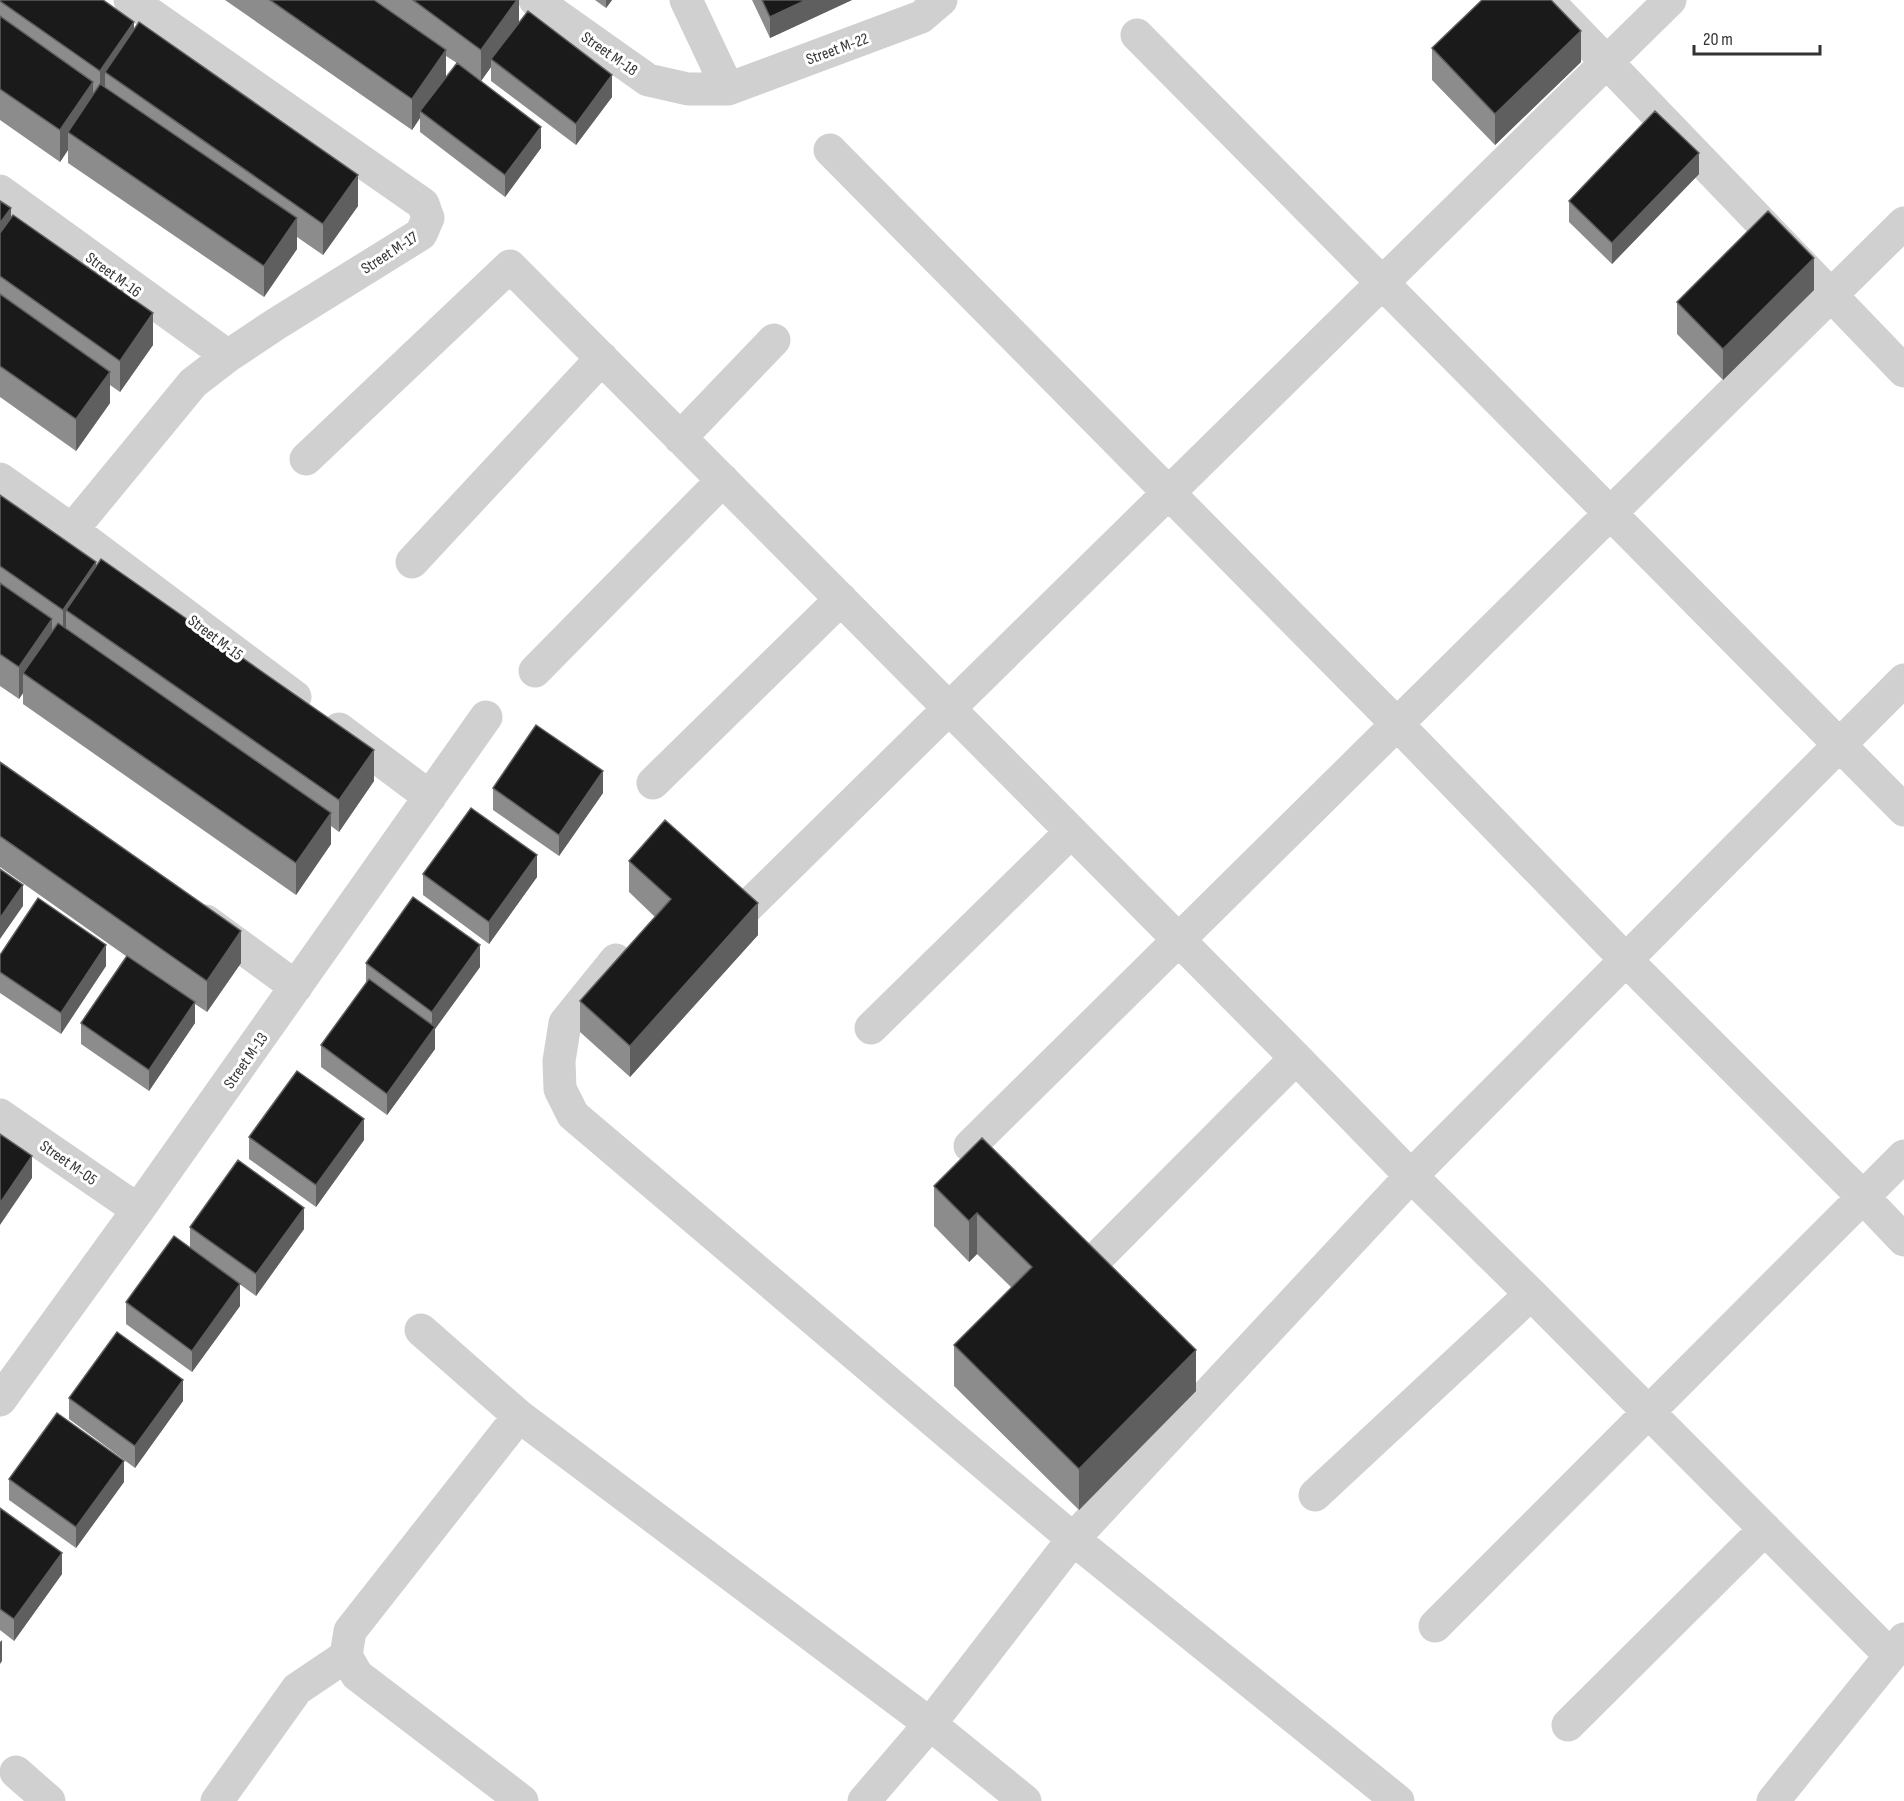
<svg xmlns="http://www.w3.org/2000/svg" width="1904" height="1801" font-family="'Sofia Sans Condensed',sans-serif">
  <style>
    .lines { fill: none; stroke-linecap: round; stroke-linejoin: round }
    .minor { stroke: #d0d0d0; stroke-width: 33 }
    .wall { fill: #8c8c8c; fill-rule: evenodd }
    .shaded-wall { fill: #5f5f5f }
    .building { fill: #1a1a1a; stroke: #5f5f5f; stroke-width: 1.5 }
    .labels { text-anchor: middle; stroke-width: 6; stroke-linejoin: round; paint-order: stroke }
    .street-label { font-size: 16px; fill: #333; stroke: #fff }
  </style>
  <rect width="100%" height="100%" fill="#fff"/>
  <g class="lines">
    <path class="minor" d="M535 0 648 80 688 89H728L921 17 941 0
      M686 0 728 89
      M1547 0 1904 371
      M1137 35 1904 810
      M830 150 1397 724 1626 960 1863 1197 1904 1240
      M0 191 228 356
      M680 438 774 340
      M306 459 510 266 1296 1058 1411 1176 1531 1294 1890 1655
      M0 479 72 530 295 697
      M72 530 193 383 228 356 276 324 421 234 428 218 423 204 130 0
      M412 562 602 358
      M535 671 723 480
      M339 729 430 797
      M653 783 841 599
      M742 912 1670 0
      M206 921 296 987
      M616 960 565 1023 559 1061 560 1089 573 1115 1073 1539 1398 1801
      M871 1028 1071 832
      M0 1115 138 1210
      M970 1146 1904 223
      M1100 1255 1296 1058
      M421 1330 519 1416 930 1724 1025 1801
      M0 1400 138 1210 486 717
      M519 1416 350 1631 346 1656 357 1675 522 1801
      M1315 1495 1531 1294
      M1435 1626 1904 1156
      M1568 1725 1765 1529
      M16 1772 49 1801
      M217 1801 297 1689 346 1656
      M864 1801 930 1724 1073 1539 1411 1176 1904 680
      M1773 1801 1904 1639"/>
  </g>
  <path class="wall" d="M0 0 134 30 358 206 323 255 297 237V249L264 297 68 163V150L60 162 0 120Z
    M225 0H519V24L612 97 576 145 491 81V67L481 81 541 148 505 197 420 132V118L412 130ZM446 56 457 63 446 77Z
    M595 0H612L606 8Z
    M752 0H852L770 38Z
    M1432 48 1581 62 1495 145 1432 80Z
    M1699 174 1612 264 1569 222V201Z
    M0 201 11 218 153 345 120 392 110 385V403L76 451 0 397Z
    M1814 290 1723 380 1677 334V302Z
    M0 495 374 781 339 832 331 826V844L296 895 23 704V693L19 699 0 686Z
    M0 762 241 963 207 1012 195 1004V1023L149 1091 81 1044V1023L126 956 0 867Z
    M493 788 603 793 559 856 493 810Z
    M629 861 758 935 630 1077 580 1032V1001L655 917 629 892Z
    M423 874 537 877 489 944 423 895Z
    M0 955 106 966 61 1034 0 993Z
    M366 963 480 967 435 1029V1049L387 1115 321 1067V1045L366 984Z
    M249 1137 364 1140 316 1207 249 1159Z
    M982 1138 1196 1391 1079 1510 954 1386V1345L1012 1288 977 1254 969 1262 934 1226V1186Z
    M190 1227 304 1229 256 1296 223 1272 240 1306 192 1372 126 1324V1302L190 1248Z
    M69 1398 183 1401 135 1468 69 1419Z
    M9 1479 124 1482 76 1548 9 1500Z
    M0 1508 62 1574 14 1641 0 1630Z"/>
  <path class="shaded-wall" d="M517 0H519V30L491 59V67L481 81V50Z
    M606 0H612L606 8Z
    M806 0H852L770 38V17Z
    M134 22V53L105 72V94L100 102V71Z
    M1581 31V62L1495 145V114Z
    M446 50V82L420 111V118L412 130V99Z
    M612 75V97L576 145V124Z
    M93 82V113L68 132V150L60 162V130Z
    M541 127V148L505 197V175Z
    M1699 153V174L1612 264V243Z
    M358 175V206L323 255V224Z
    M11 208V240L0 255V223Z
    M297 218V249L264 297V266Z
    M1814 258V290L1723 380V349Z
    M153 313V345L120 392V361Z
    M110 372V403L76 451V419Z
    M96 562V593L66 610V637L63 642V610Z
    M52 619V651L23 673V693L19 699V667Z
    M374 750V781L339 832V800Z
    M603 771V793L559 856V835Z
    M331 813V844L296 895V863Z
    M537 855V877L489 944V922Z
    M23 885V906L0 939V918Z
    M758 903V935L630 1077V1046Z
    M241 931V963L207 1012V981Z
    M106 945V966L61 1034V1013Z
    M480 945V967L435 1029V1049L387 1115V1094L432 1032V1012Z
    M195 1002V1023L149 1091V1070Z
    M364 1119V1140L316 1207V1185Z
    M32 1156V1178L0 1225V1203Z
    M304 1208V1229L256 1296V1274Z
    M977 1213V1254L969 1262V1221Z
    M240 1284V1306L192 1372V1351Z
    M1196 1350V1391L1079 1510V1469Z
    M183 1380V1401L135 1468V1446Z
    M124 1461V1482L76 1548V1527Z
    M62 1553V1574L14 1641V1619Z
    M2 1640V1661L0 1664V1642Z"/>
  <path class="building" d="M0 0H103L134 22 100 71 0 1Z
    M270 0H374L446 50 412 99Z
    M413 0H517L481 50Z
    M762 0H806L770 17Z
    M1482 0H1551L1581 31 1495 114 1432 48Z
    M528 11 612 75 576 124 491 59Z
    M0 16 93 82 60 130 0 89Z
    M139 22 358 175 323 224 105 72Z
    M457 63 541 127 505 175 420 111Z
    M100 84 297 218 264 266 68 132Z
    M1655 111 1699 153 1612 243 1569 201Z
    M0 201 11 208 0 223Z
    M1768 211 1814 258 1723 349 1677 302Z
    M13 215 153 313 120 361 0 276V233Z
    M0 294 110 372 76 419 0 366Z
    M0 495 96 562 63 610 0 566Z
    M101 559 374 750 339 800 66 610Z
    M0 583 52 619 19 667 0 654Z
    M58 623 331 813 296 863 23 673Z
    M536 725 603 771 559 835 493 788Z
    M0 762 241 931 207 981 0 836Z
    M471 808 537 855 489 922 423 874Z
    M665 820 758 903 630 1046 580 1001 671 899 629 861Z
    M0 869 23 885 0 918Z
    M413 897 480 945 432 1012 366 963Z
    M38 898 106 945 61 1013 0 972V955Z
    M127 956 195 1002 149 1070 81 1023Z
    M369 979 435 1027 387 1094 321 1045Z
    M297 1071 364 1119 316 1185 249 1137Z
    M0 1134 32 1156 0 1203Z
    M982 1138 1196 1350 1079 1469 954 1345 1032 1267 977 1213 969 1221 934 1186Z
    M238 1160 304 1208 256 1274 190 1227Z
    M174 1236 240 1284 192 1351 126 1302Z
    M117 1332 183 1380 135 1446 69 1398Z
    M57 1413 124 1461 76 1527 9 1479Z
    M0 1508 62 1553 14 1619 0 1609Z"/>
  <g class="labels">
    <g class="street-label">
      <text transform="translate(837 48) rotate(-20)" y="6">Street M-22</text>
      <text transform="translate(610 53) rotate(35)" y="6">Street M-18</text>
      <text transform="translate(389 252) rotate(-33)" y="6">Street M-17</text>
      <text transform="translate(114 274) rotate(36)" y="6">Street M-16</text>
      <text transform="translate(216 637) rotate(37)" y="6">Street M-15</text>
      <text transform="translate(245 1060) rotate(-55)" y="6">Street M-13</text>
      <text transform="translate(69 1162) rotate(35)" y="6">Street M-05</text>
    </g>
  </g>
  <path d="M1694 45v9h126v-9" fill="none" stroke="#333333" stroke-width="3"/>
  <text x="1703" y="45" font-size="18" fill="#333333" stroke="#ffffff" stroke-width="4.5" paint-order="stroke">20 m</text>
</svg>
